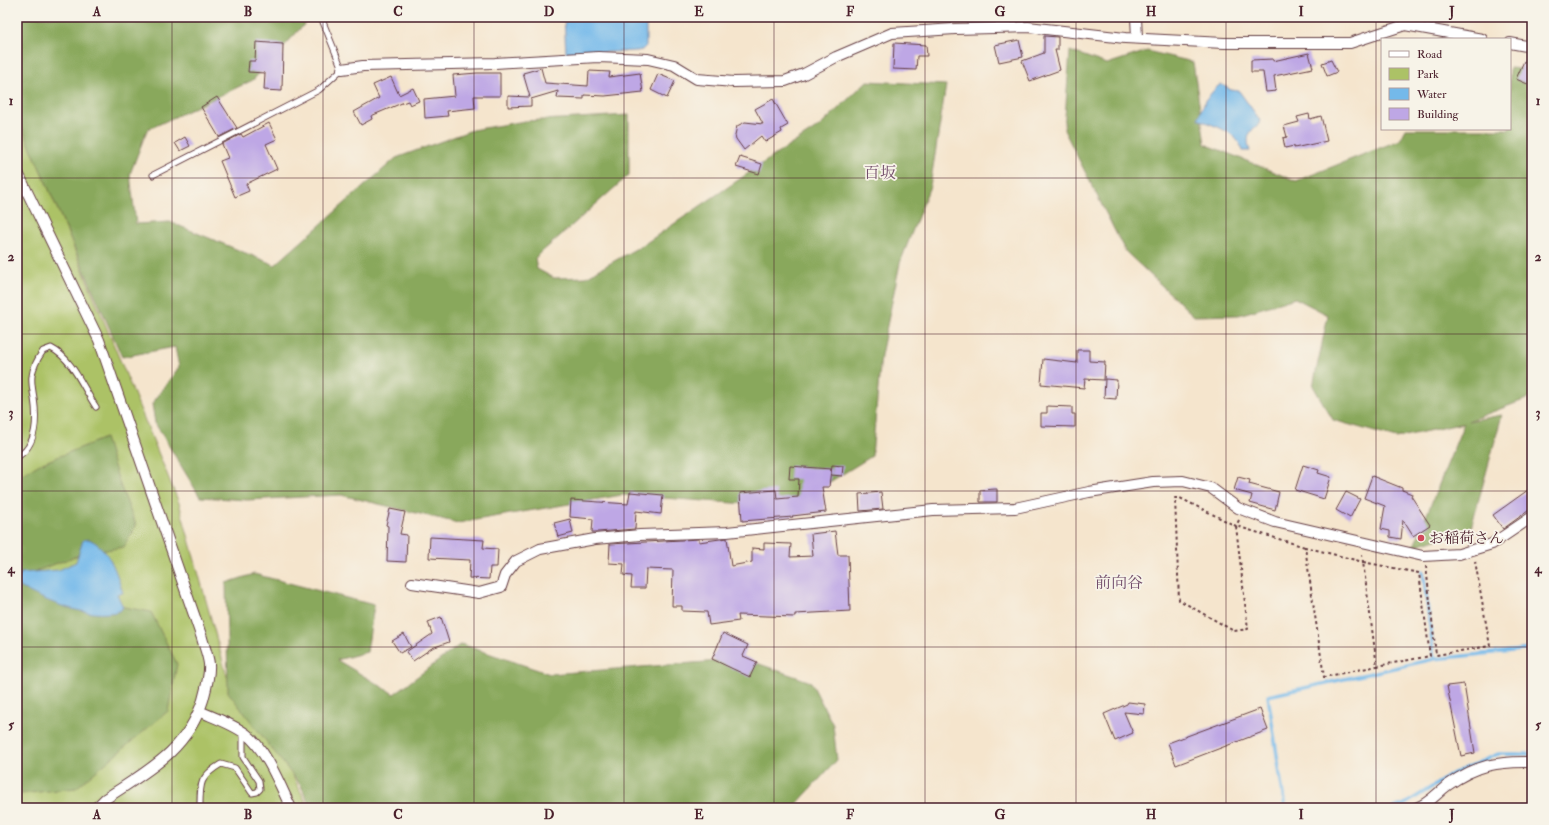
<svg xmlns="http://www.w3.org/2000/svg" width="1549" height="825" font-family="'IM FELL Double Pica','Noto Serif JP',serif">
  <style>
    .green { fill: #acc266; stroke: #7b7048 }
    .forest { fill: #89a85b; stroke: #6a6443 }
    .water { fill: #74b9ea; stroke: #5f6c8a }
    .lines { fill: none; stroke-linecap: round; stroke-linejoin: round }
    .stream { stroke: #74b9ea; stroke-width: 3.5 }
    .building { fill: #bea7e5 }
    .lane-casing { stroke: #643d43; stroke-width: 7 }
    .street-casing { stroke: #643d43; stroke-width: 12 }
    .path { stroke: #643d43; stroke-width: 2; stroke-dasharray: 3 3; stroke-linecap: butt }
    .lane { stroke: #fff; stroke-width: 5 }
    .street { stroke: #fff; stroke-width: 10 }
    .grid { fill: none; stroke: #4a1f2b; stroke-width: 1; stroke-opacity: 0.55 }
    .poi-dot { fill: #d1495b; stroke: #f7f3e8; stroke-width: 1.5 }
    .labels { text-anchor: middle; stroke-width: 3.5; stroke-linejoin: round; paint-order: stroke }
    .poi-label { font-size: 15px; fill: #4a1f2b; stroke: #f7f3e8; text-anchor: start }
    .neighbourhood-label { font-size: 16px; fill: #734f6c; stroke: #f7f3e8 }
    .neatline { fill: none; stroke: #4a1f2b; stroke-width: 1.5 }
    .grid-label { font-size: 13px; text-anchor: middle; font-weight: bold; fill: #4a1f2b }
  </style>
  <rect width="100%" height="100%" fill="#f7f3e8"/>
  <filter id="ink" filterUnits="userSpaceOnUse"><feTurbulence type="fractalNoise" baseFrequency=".025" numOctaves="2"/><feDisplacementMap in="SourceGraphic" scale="8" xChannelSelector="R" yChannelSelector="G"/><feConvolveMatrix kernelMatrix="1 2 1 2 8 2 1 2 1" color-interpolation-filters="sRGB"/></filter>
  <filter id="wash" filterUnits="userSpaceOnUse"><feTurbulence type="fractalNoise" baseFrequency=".012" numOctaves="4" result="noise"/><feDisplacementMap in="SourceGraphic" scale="16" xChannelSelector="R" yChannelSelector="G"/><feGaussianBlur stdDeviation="0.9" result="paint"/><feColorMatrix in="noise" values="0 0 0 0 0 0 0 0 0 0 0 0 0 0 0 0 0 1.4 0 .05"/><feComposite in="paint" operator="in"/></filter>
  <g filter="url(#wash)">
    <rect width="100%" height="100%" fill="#f5e5cd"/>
    <path class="green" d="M17 115 66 229 179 503 233 698 265 721 309 808H17Z"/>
    <path class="forest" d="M17 17H311L253 80 147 130 130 174 136 224 170 222 275 265 396 158 472 130 525 121 629 115V175L535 258 537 269 554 278 586 277 646 243 772 157 821 125 867 81 946 85 930 186 900 263 881 355 872 456 789 507 622 495 458 523 341 495 247 500 200 497 155 423 152 404 179 367 175 347 122 357 17 116Z
      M1070 51 1107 64 1147 51 1193 62 1205 144 1296 181 1400 140 1406 129H1510V68L1532 70V397L1468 421 1502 415 1471 528 1414 546 1464 423 1396 438 1333 420 1313 386 1328 315 1295 298 1239 315 1194 316 1125 251 1064 130Z
      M105 438 120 485 136 525 124 547 82 554 17 578V477L40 464Z
      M254 574 374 605 367 652 337 660 394 694 461 644 550 674 745 659 811 682 833 725 837 760 793 808H311L301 786 228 692 226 583Z
      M17 583 50 593 151 612 177 664 168 711 76 788 21 794 17 788Z"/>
    <path class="water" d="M564 17H646V46L642 50 637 51 566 54Z
      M1221 84 1231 90 1239 91 1260 120 1259 124C1248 132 1246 138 1250 151H1243C1236 130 1215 127 1198 119 1201 107 1211 90 1221 84Z
      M89 539C110 549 116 572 123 593L117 594 123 607 120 611C90 620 46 602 20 587L18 580 21 573 59 570 76 562 83 540Z"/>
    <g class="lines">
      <path class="stream" d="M1434 659 1532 649
        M1285 808 1268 696 1434 659 1423 571
        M1393 808 1405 804 1454 773 1498 754H1532"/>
    </g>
    <g id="blocks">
      <path class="building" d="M1044 36 1058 37V50H1055L1060 70 1030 81 1022 61 1044 53Z
        M1019 40 1023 57 999 62 995 45Z
        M256 42 283 44 282 91 264 90 265 73 248 72 249 61H255Z
        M894 43 926 45 927 56H917L916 70 893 69Z
        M1309 53 1313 68 1274 76 1276 91 1266 92 1263 72H1251V60L1273 59V61Z
        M1331 60 1337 72 1327 76 1322 63Z
        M1524 61 1532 65V86L1516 79Z
        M541 68 545 83 588 86 589 71 610 72 609 77 640 73 643 92 605 96 584 95V99L557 98 558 91 531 99V106L508 107V96L530 97 523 73Z
        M477 73H500V96H474L475 108 447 111 448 116 425 118 424 99 455 96 453 75Z
        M658 74 675 81 667 98 651 90Z
        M391 77 399 95 413 88 419 101 410 105 408 101 402 103 371 116 372 119 361 125 354 112 379 98 373 85Z
        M217 97 237 128 219 137 201 107Z
        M773 99 788 125 781 129 782 132 765 142 761 136 744 150 736 139 735 135 737 126 745 122 763 124 755 109Z
        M1309 114 1310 119 1321 116 1327 141 1294 148V146L1285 148 1283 138 1287 137 1284 126 1299 122 1297 117Z
        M269 123 277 139 266 144 277 169 246 184 249 191 235 197 220 161 228 158 222 144 241 134 243 137Z
        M185 137 190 146 180 151 175 143Z
        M740 157 762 164 759 174 736 167Z
        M1077 350H1089V361L1105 362 1104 380 1085 379 1084 388 1041 384 1043 359 1077 363Z
        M1105 379 1117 380 1116 399 1104 398Z
        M1047 406 1072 407V414H1075V427L1041 426V413H1047Z
        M832 465 843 466 842 476 831 475Z
        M1303 465 1319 470 1318 473 1331 477 1324 499 1295 490Z
        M790 466 831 469 829 487H822L826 512 792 516 793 517 742 521 740 493 776 490 777 499 798 497 799 479H789Z
        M1372 476 1402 488V490L1412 494 1411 496 1430 525 1413 536 1403 520 1401 539 1390 537V531L1381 529 1385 506 1364 498Z
        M1238 477 1250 480 1249 484 1279 492 1275 510 1250 503 1252 495 1234 490Z
        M997 489V502H980V490Z
        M1528 490 1532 496V508L1503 529 1493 515Z
        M630 492 663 495 661 514 636 511 635 529 598 532H592L593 519 570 517 571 500 628 504Z
        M881 492 883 509 860 511 859 494Z
        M1346 492 1360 499 1350 518 1336 510Z
        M390 509 405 512 400 534 407 535 406 562 387 561 388 526 386 525Z
        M570 519 573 533 558 537 554 523Z
        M835 531 838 555H848L850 611 795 614V617L738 615 739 621 709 625 707 612 682 611V606H672L673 570 646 569 645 588H631L632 576 623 575 624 564 609 563 610 544 699 539V542L727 538 731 566 752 562V548L764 549V543L791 544 790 557 813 556 811 534Z
        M430 537 484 540 483 548 498 549 497 567H490L489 579 469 578 470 560 429 558Z
        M441 617 449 642 432 648 413 661 406 652 432 634 428 622Z
        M723 633 748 645 743 656 757 662 750 677 712 659Z
        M404 634 411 647 400 653 392 641Z
        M1464 684 1475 753 1461 756 1447 686Z
        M1128 702 1145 704 1144 714 1124 712 1133 733 1115 741 1104 714 1127 704Z
        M1260 709 1268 730 1176 765 1168 743Z"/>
    </g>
  </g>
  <g filter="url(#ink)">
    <use href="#blocks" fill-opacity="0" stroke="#643d43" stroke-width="1"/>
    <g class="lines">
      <defs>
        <path id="lane" d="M153 175 319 90 342 69 321 17
          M17 457C37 446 37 418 34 398 33 391 31 383 32 376 33 367 38 358 43 351L51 348C73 359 83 388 96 407
          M200 808C200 784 199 777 221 764L235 768 252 793 257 792 260 789 259 781 243 757V736L245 733"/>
        <path id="street" d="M1136 17 1137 38
          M1510 43 1532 47
          M342 69 363 66 495 63 598 57 648 59 674 65 697 79 734 82 785 81 804 74 836 57 892 33 955 29 1028 27 1125 38 1224 43H1350L1405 25 1482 39
          M17 171 99 340 202 638C204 646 208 655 209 664 210 675 206 689 203 700 187 751 147 771 105 799L96 808
          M412 583 479 593 501 587 505 575 516 561 540 549 595 539 640 535 727 532 933 510 1015 508 1089 492 1153 482 1183 481 1211 488 1238 508 1275 522 1423 556 1459 554 1492 544 1532 517
          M199 711C215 718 233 724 246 734 266 749 281 787 291 808
          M1416 808C1429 804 1437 793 1448 785 1476 765 1498 761 1532 762"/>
      </defs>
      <use href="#lane" class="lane-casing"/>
      <use href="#street" class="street-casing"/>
      <path class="path" d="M1239 520 1236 526 1180 498H1175L1179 600 1234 631 1248 629 1236 526 1305 547
        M1362 554 1363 562 1305 547 1324 677 1377 666
        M1363 562 1419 573 1430 656 1377 666Z
        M1426 566 1436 655 1490 646 1475 561"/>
      <use href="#lane" class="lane"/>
      <use href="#street" class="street"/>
    </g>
  </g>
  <path class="grid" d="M172 17V808M323 17V808M474 17V808M624 17V808M774 17V808M925 17V808M1076 17V808M1226 17V808M1376 17V808M17 178H1532M17 334H1532M17 491H1532M17 647H1532"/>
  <circle class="poi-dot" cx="1421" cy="538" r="4"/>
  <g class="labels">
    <g class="poi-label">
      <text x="1429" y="543">お稲荷さん</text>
    </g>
    <g class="neighbourhood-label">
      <text x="880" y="178">百坂</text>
      <text x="1119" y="588">前向谷</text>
    </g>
  </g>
  <rect width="1549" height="825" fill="none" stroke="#f7f3e8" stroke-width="44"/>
  <rect x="1381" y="38" width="130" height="92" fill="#f7f3e8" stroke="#b29e9c"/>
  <rect x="1389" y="51" width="20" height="6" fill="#ffffff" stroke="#b29e9c"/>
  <text x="1417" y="58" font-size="12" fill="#4a1f2b">Road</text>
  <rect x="1389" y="68" width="20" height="12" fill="#acc266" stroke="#b29e9c"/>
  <text x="1417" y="78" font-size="12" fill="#4a1f2b">Park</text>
  <rect x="1389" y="88" width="20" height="12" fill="#74b9ea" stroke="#b29e9c"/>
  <text x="1417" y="98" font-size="12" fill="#4a1f2b">Water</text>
  <rect x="1389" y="108" width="20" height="12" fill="#bea7e5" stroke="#b29e9c"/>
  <text x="1417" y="118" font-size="12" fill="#4a1f2b">Building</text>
  <rect x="22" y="22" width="1505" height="781" class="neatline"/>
  <g class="grid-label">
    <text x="97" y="16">A</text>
    <text x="248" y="16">B</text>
    <text x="398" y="16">C</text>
    <text x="549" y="16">D</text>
    <text x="699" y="16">E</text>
    <text x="850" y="16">F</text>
    <text x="1000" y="16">G</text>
    <text x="1151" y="16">H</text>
    <text x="1301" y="16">I</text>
    <text x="1452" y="16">J</text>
    <text x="11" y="105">1</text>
    <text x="1538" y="105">1</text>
    <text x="11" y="261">2</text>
    <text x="1538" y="261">2</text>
    <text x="11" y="417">3</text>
    <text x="1538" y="417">3</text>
    <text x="11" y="573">4</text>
    <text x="1538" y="573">4</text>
    <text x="11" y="729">5</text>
    <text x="1538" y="729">5</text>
    <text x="97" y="819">A</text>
    <text x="248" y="819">B</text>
    <text x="398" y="819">C</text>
    <text x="549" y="819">D</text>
    <text x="699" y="819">E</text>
    <text x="850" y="819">F</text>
    <text x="1000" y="819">G</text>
    <text x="1151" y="819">H</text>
    <text x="1301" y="819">I</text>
    <text x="1452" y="819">J</text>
  </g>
</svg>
